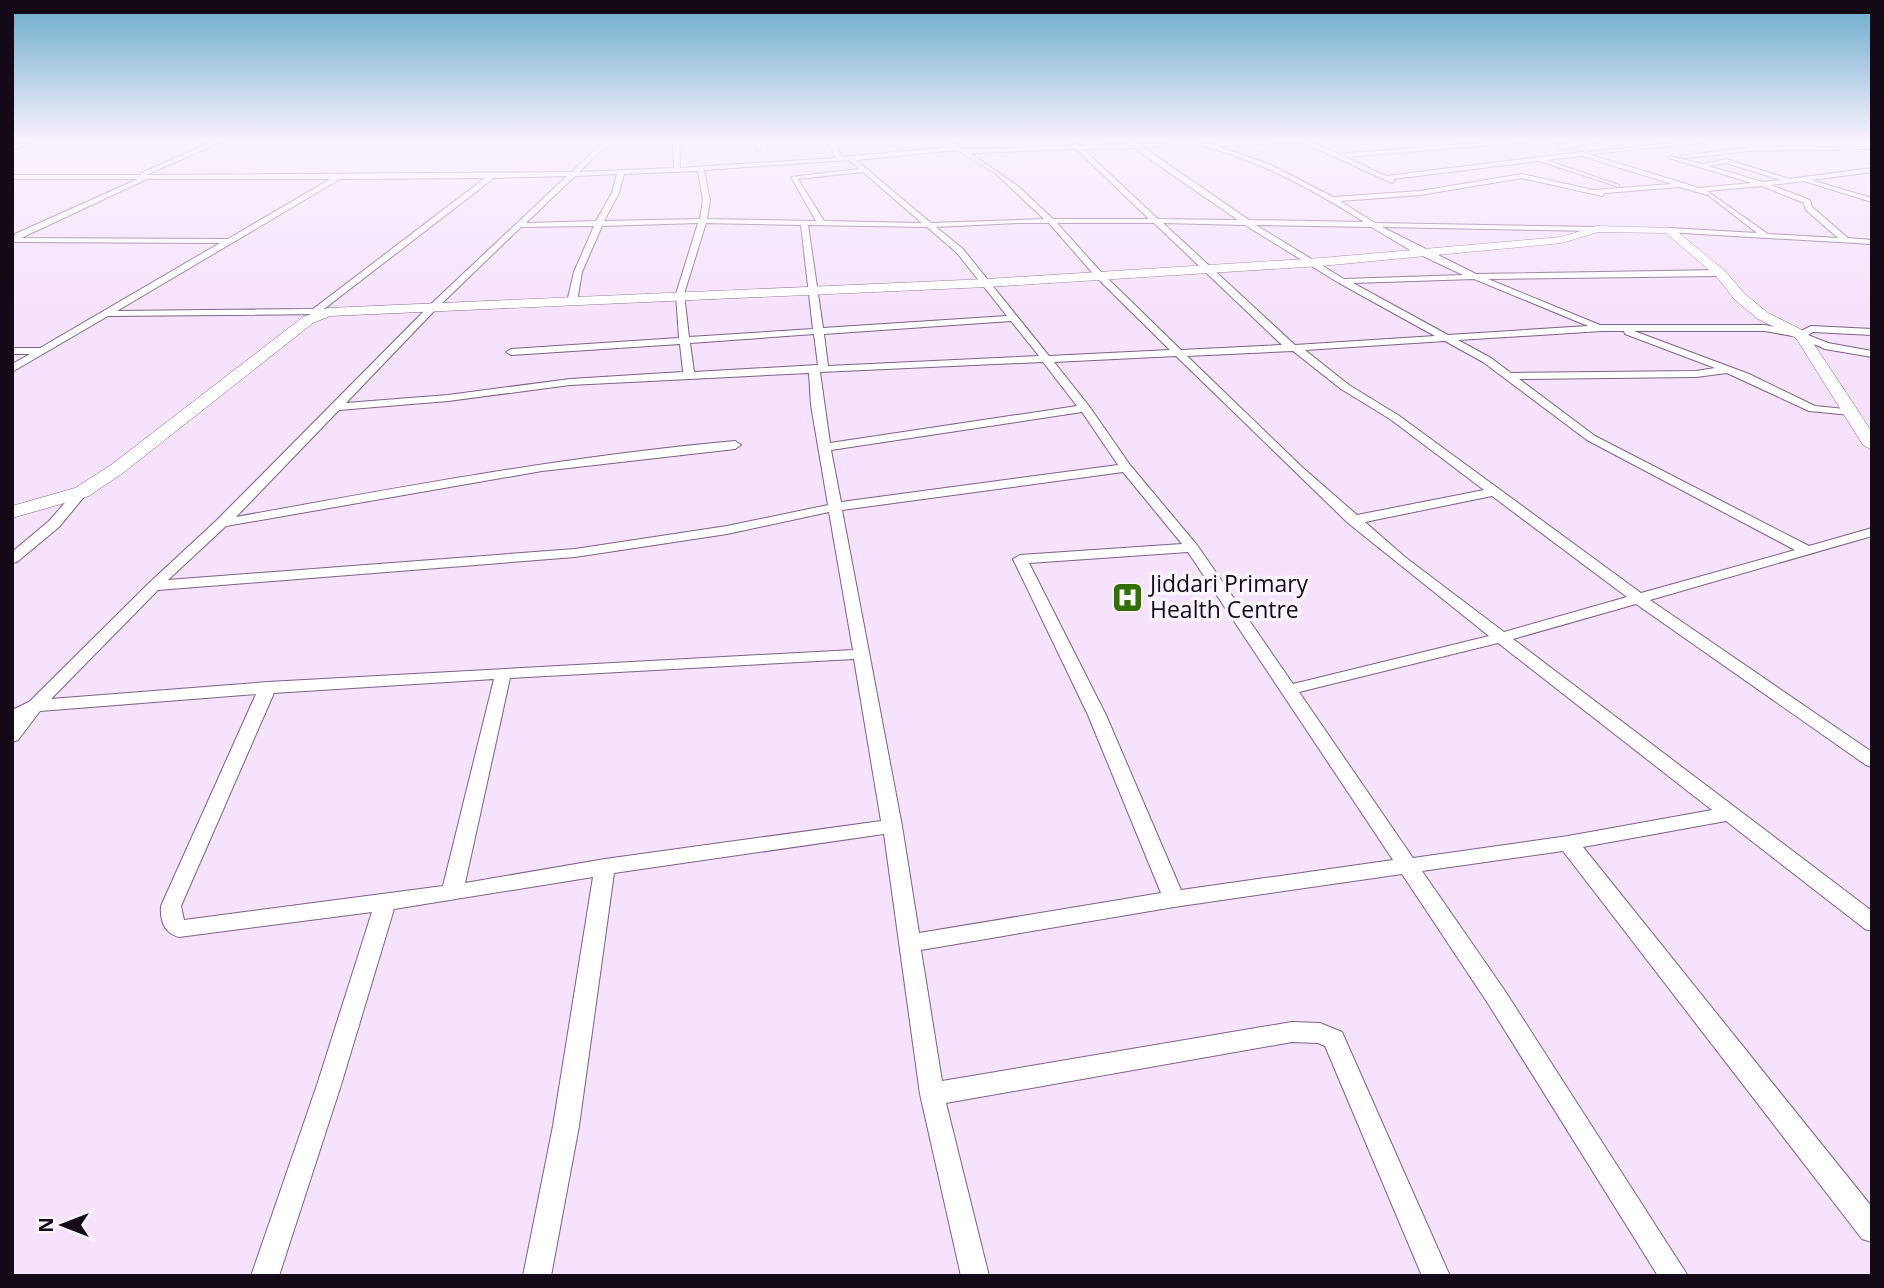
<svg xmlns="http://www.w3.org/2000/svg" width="1884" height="1288" font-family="'Open Sans',sans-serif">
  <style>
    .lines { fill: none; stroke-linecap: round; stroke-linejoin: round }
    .street-casing { stroke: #7d6287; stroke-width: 2 }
    .secondary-casing { stroke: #7d6287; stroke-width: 1 }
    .street { fill: #fff; fill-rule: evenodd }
    .secondary { fill: #fff; fill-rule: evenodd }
    .labels { text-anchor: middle; stroke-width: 7; stroke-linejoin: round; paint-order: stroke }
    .poi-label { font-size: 23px; fill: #130917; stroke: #fbf4fd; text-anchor: start }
  </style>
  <rect width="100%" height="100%" fill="#f5e2fc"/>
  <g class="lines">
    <defs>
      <path id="street" d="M31 139H40L12 150V146Z
        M219 139H227L146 175 572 172 606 139H613L579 172 674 168 673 139H679L680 168 836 158 827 139H833L842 157 952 147 941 139H948L964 149 1073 146 1066 139H1073L1080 146 1130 144 1120 139H1128L1139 144 1189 142 1179 139 1214 145 1216 142 1349 139 1311 142 1338 154 1531 139 1529 142 1345 157 1386 176 1582 152 1699 188 1752 183 1669 158V156L1703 164 1726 159 1789 179 1872 168V172L1811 180 1872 198V202L1804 181 1771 185 1810 200 1812 207 1848 238 1872 240V244L1666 232 1669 228 1757 233 1708 195 1679 187 1605 193 1602 196 1522 178 1420 195 1340 201 1375 223 1597 227 1601 229 1597 231 1382 227 1476 274 1720 270 1724 273 1720 276 1488 279 1600 325H1765L1799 332 1811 326 1872 329V335L1813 332 1808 335 1828 343 1872 351V357L1825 349 1798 337 1765 331H1634L1749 374 1815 406 1855 410V414L1851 415 1809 411 1727 373 1696 377 1519 379 1595 436 1809 546 1872 528V536L1650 600 1872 752V767L1866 765 1636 604 1513 639 1872 911V931L1865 929 1726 821 1583 847 1872 1207V1242L1862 1239 1563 851 1422 871 1505 991 1688 1276H1658L1489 1005 1402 874 1174 907 921 950 942 1081 1292 1022 1320 1023 1342 1032 1450 1276H1422L1325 1046 1318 1043 1292 1042 946 1103 989 1276H961L920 1094 884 834 614 873 579 1126 551 1276H523L553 1126 593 877 394 909 341 1085 279 1276H251L317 1085 372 912 179 937C164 933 160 920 161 906L256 694 40 711 18 740 12 742V710L29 702 149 583 217 520 431 304 567 176 494 178 324 309 328 310V314L108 316 12 372V364L30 354H12V348H40L220 243 12 242 15 234 138 179H12V175H141V173ZM1302 142 1392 183 1395 181 1393 179 1539 161 1619 187V185L1546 160 1582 156 1672 184 1593 190 1522 174 1420 191 1333 197 1271 165 1217 146ZM1197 144C1258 160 1311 188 1364 222L1249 220 1143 147ZM1136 148 1145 156 1238 220 1158 219 1083 149ZM1076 149 1149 219H1053L1019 187 970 153ZM957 150 996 174 1044 219 931 223 856 160ZM849 160 859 169 791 177 816 221 707 219 710 200 704 170ZM1726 163 1781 180 1763 182 1708 166ZM698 171 703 200 700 219 604 221 619 193 624 174ZM863 172 922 223 824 221 798 179ZM617 174 612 193 596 221 526 223 575 176ZM485 178 313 309 117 311 340 179ZM147 179H330L228 239 21 238ZM1762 186 1804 203 1806 210 1838 238 1768 234 1707 191ZM698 223 676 294 679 338 511 349 506 352 511 355 680 344 683 372 570 379 448 395 346 403 437 308 521 227 594 226 574 272 567 302 572 305 577 302 582 272 602 226ZM706 223 801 225 813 329 689 337 684 294ZM1017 223H1049L1095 276 1170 350 1049 356 963 249 936 227ZM1057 223H1154L1282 345 1181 350 1101 272ZM1163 223 1245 225 1339 283 1435 336 1295 345ZM808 225 927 227 957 253 1007 316 823 328ZM1256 225 1371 227 1410 250 1463 275 1344 279ZM1474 279 1588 326 1448 335 1353 283ZM1011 321 1039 356 828 366 824 334ZM1602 331H1624L1625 334 1715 368 1696 371 1511 373 1491 358 1458 340ZM814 334 818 365 694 372 690 343ZM1445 341 1483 362 1587 440 1795 550 1641 593 1398 415 1349 385 1305 350ZM1293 351 1341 389 1390 419 1484 490 1357 515 1302 467 1187 356ZM1176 356 1348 523 1489 636 1293 684 1197 545 1130 465 1089 406 1054 362ZM1043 362 1077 406 830 443 820 372ZM809 373 811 405 828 505 727 526 575 549 168 580 226 526 542 471 735 449 741 445 735 441C567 456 402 487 236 517L339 410 448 401 570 385ZM1082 412 1118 465 841 502 831 450ZM1123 472 1182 544 1020 555 1013 559 1088 715 1161 893 919 933 902 826 842 510ZM1492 496 1627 597 1504 632 1405 557 1365 522ZM829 512 853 650 268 682 51 699 158 590 575 557 727 534ZM1188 552 1393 860 1181 890 1106 715 1029 563ZM1498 643 1712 810 1568 836 1413 858 1299 692ZM854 659 881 821 605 859 465 883 510 678ZM494 679 443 886 184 920 181 906 274 693Z
        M754 139H760L761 150 756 149Z
        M1582 139 1600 142 1561 149 1556 145 1586 141Z
        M1700 140 1702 143 1591 154 1588 152Z
        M1750 147H1866L1869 149 1750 151 1684 158 1681 156Z
        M82 488 88 492 59 527 17 562 12 563V552L49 521 77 489Z"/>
      <path id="secondary" d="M1597 226 1673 228 1724 270 1745 294 1768 313 1806 332 1872 432V450L1863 445 1796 338 1758 319 1735 300 1716 276 1666 233 1598 232 1562 243 1321 266 987 287 330 316 313 323 123 473 89 496 12 518V506L75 488 111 465 303 317 328 308 987 279 1321 258 1561 237Z"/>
    </defs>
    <use href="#street" class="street-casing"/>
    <use href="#secondary" class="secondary-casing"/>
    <use href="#street" class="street"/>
    <use href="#secondary" class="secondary"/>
  </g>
  <linearGradient id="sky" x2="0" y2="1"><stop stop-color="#68aaca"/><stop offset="0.44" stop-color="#faf2fe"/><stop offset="1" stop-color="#faf2fe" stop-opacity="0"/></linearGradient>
  <rect width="1884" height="319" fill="url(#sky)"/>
  <defs>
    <symbol id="hospital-square" viewBox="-11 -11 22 22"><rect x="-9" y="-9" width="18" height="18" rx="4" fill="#327003" stroke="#fbf4fd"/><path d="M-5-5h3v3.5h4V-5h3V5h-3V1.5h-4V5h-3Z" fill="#fff"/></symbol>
  </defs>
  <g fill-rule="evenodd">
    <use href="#hospital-square" x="1110" y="580" width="35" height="35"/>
  </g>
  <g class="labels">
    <g class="poi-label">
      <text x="1150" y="592">Jiddari Primary<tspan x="1150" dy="26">Health Centre</tspan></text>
    </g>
  </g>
  <rect width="1884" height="1288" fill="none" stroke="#130917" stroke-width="28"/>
  <g transform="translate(63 1225) rotate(270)" stroke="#fbf4fd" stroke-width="5" paint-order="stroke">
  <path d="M0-5L12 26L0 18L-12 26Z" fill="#130917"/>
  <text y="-10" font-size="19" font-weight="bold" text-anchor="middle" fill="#130917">N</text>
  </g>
</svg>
